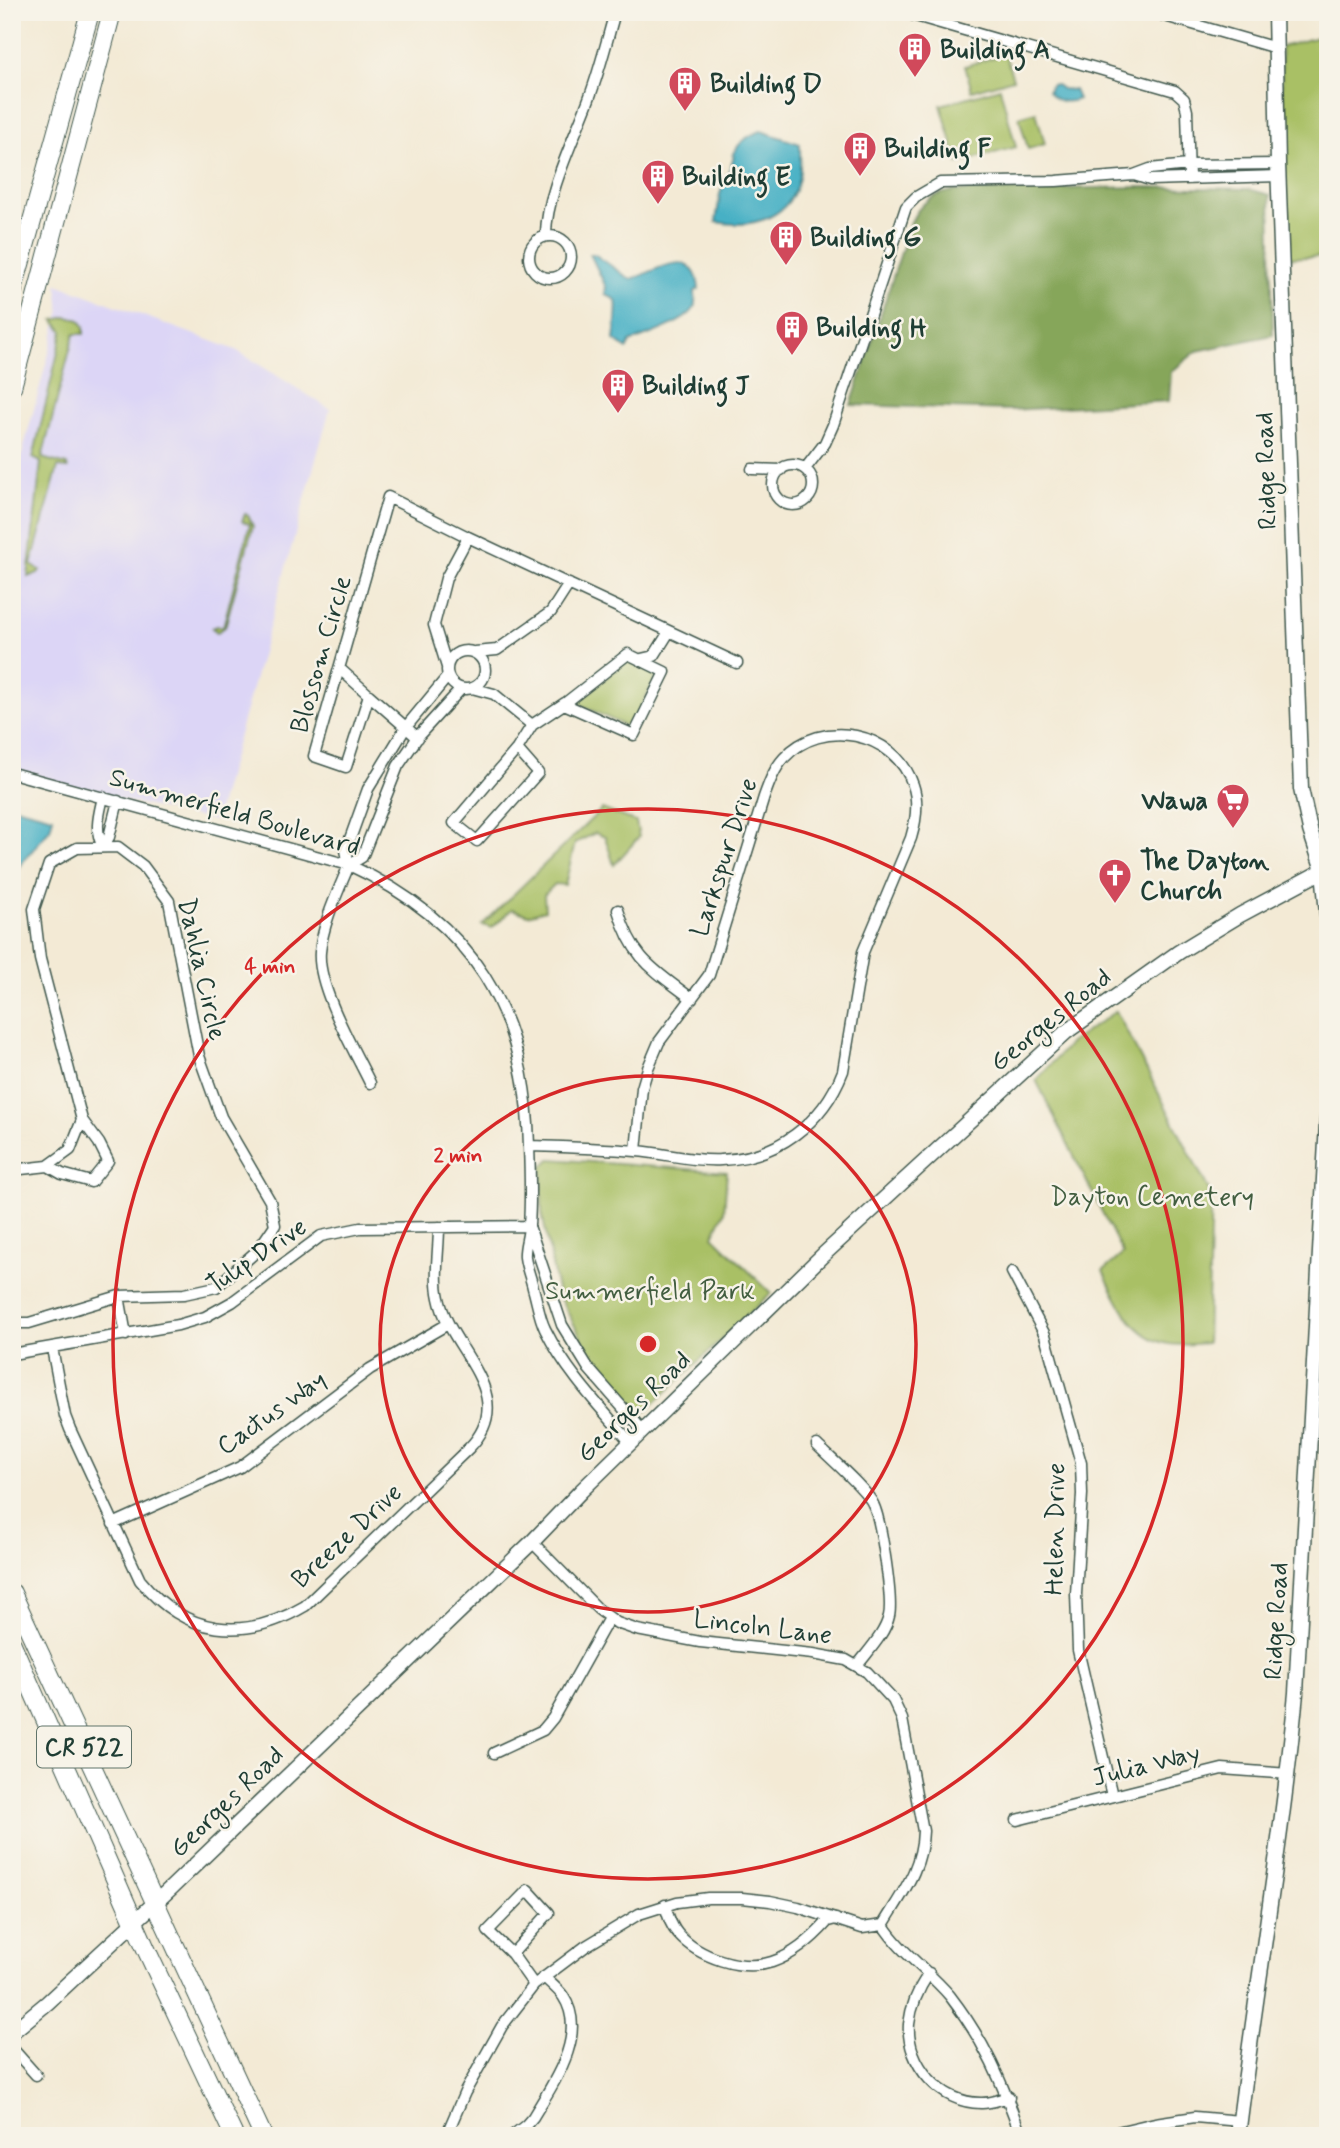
<svg xmlns="http://www.w3.org/2000/svg" width="1340" height="2148" font-family="Mynerve,sans-serif">
  <style>
    .built { fill: #dcd5f6 }
    .green { fill: #a9c065; stroke: #647e4c; stroke-width: 2 }
    .forest { fill: #86a65a; stroke: #527247; stroke-width: 2 }
    .water { fill: #47b0c5; stroke: #33767c; stroke-width: 2 }
    .lines { fill: none; stroke-linecap: round; stroke-linejoin: round }
    .minor-casing { stroke: #3f574c; stroke-width: 13 }
    .tertiary-casing { stroke: #3f574c; stroke-width: 17 }
    .primary-casing { stroke: #3f574c; stroke-width: 20 }
    .minor { stroke: #fff; stroke-width: 10 }
    .tertiary { stroke: #fff; stroke-width: 14 }
    .primary { stroke: #fff; stroke-width: 18 }
    .ring { fill: none; stroke: #d62828; stroke-width: 3.5 }
    .labels { text-anchor: middle; stroke-width: 5; stroke-linejoin: round; paint-order: stroke }
    .shield { fill: #f7f3e8; stroke: #60746a; stroke-width: 2 }
    .shield-label { font-size: 24px; font-weight: bold; fill: #1f3d34 }
    .poi-label { font-size: 26px; font-weight: bold; fill: #1f3d34; stroke: #f7f3e8; text-anchor: start }
    .street-label { font-size: 26px; fill: #1f3d34; stroke: #f7f3e8 }
    .park-label { font-size: 26px; fill: #425e40; stroke: #f7f3e8 }
    .centre { fill: #d62828; stroke: #f7f3e8; stroke-width: 3.5 }
    .ring-label { font-size: 21px; text-anchor: middle; font-weight: bold; fill: #d62828; stroke: #f7f3e8; stroke-width: 5; stroke-linejoin: round; paint-order: stroke }
  </style>
  <rect width="100%" height="100%" fill="#f7f3e8"/>
  <filter id="ink" filterUnits="userSpaceOnUse"><feTurbulence type="fractalNoise" baseFrequency=".0143" numOctaves="2"/><feDisplacementMap in="SourceGraphic" scale="14" xChannelSelector="R" yChannelSelector="G"/><feConvolveMatrix kernelMatrix="1 2 1 2 8 2 1 2 1" color-interpolation-filters="sRGB"/></filter>
  <filter id="wash" filterUnits="userSpaceOnUse"><feTurbulence type="fractalNoise" baseFrequency=".00686" numOctaves="4" result="noise"/><feDisplacementMap in="SourceGraphic" scale="28" xChannelSelector="R" yChannelSelector="G"/><feGaussianBlur stdDeviation="1.57" result="paint"/><feColorMatrix in="noise" values="0 0 0 0 0 0 0 0 0 0 0 0 0 0 0 0 0 1.4 0 .05"/><feComposite in="paint" operator="in"/></filter>
  <g filter="url(#wash)">
    <rect width="100%" height="100%" fill="#f3ead5"/>
    <path class="built" d="M57 284 236 350 330 409 215 821 61 786 12 772V492L60 311Z"/>
    <path class="green" d="M1328 34V256L1286 258 1281 47Z
      M1005 54 1013 79 972 91 965 66Z
      M1000 88 1016 147 958 163 941 105Z
      M1036 112 1045 144 1028 149 1019 117Z
      M67 317 80 320 84 327V334H74L42 458 67 465 68 468 58 467 31 565 40 570 38 573 28 577 41 462 33 458 63 331 54 320Z
      M245 514 248 515 253 526 225 627 217 632 212 628 216 626 223 627 250 524 242 521Z
      M627 659 657 676 629 728 577 703Z
      M602 809 636 822 639 837 614 865 605 837 595 833 575 843 565 885 555 884 544 895 545 910 528 915 512 909 492 928 482 925Z
      M1116 1011 1211 1194 1207 1343C1195 1344 1181 1346 1169 1344 1132 1338 1118 1301 1103 1271L1123 1254 1036 1080 1070 1043Z
      M550 1159 727 1172 724 1212 713 1236 771 1293 646 1411 638 1410 596 1365 558 1295 542 1213V1167Z"/>
    <path class="forest" d="M1142 187 1248 189 1270 195 1273 335 1197 351 1171 372 1169 401 1011 410 851 405 911 222C920 203 933 193 955 191Z"/>
    <path class="water" d="M1055 84 1062 89 1074 90 1078 99C1067 104 1055 102 1048 91L1051 85Z
      M761 131 800 144C800 154 801 167 799 177 791 218 753 229 716 222L720 194 733 160C733 146 748 135 761 131Z
      M590 254H594L630 279C652 275 694 240 699 289L695 291C695 297 696 303 694 308 687 322 646 336 630 342L627 349 614 340C615 331 618 307 616 300L605 294 606 287Z
      M12 806 53 817 50 829 12 875Z"/>
  </g>
  <g filter="url(#ink)">
    <g class="lines">
      <defs>
        <path id="minor" d="M902 12 1175 91 1184 99 1187 111 1189 179
          M1151 12 1276 48
          M1134 175 1150 180 1279 176
          M546 236C545 196 576 135 590 96 600 69 607 40 615 12
          M529 257a21 21 0 1 1 42 0a21 21 0 1 1-42 0Z
          M773 485a20 20 0 1 1 40 0a20 20 0 1 1-40 0Z
          M752 469 781 470
          M805 469 825 443 833 425 906 207 916 197 940 183 1056 181 1134 175 1150 169 1188 165 1278 164
          M468 537 737 663
          M447 670a19 19 0 1 1 38 0a19 19 0 1 1-38 0Z
          M475 652 497 650 551 612 569 584
          M628 654 665 672 634 735 564 704Z
          M641 659 654 656 669 632
          M340 669 369 695
          M472 688 494 694 532 725 565 703
          M418 738 369 695 346 767 314 756 388 497 468 537 446 578 434 625 447 667
          M517 749 538 773 477 841 454 823 517 749 532 725
          M12 773 349 865C473 922 526 1010 529 1146 530 1172 531 1199 529 1225 529 1236 524 1247 525 1257 526 1267 531 1278 533 1288 537 1301 539 1317 545 1329 566 1372 600 1407 631 1443
          M103 797C99 815 94 830 103 847L109 837 118 801
          M349 865C338 892 323 922 320 952 317 987 354 1050 370 1083
          M349 865 346 850 368 789 406 727 448 676
          M349 865 362 857 398 766 420 734 461 689
          M618 910C633 960 653 969 692 999
          M529 1146C565 1147 601 1148 636 1151 664 1153 694 1162 721 1160 777 1158 823 1123 843 1071L863 952 911 838C916 821 919 802 913 785 895 731 821 717 784 758 774 769 769 783 764 797L709 975 659 1042 648 1068 642 1088 636 1151
          M48 1166 62 1174 91 1182 108 1161 99 1143 82 1120
          M12 1170 48 1166 70 1150 82 1120 40 959 34 909 49 864 77 848 118 847 143 866 169 901 199 1056 221 1117 270 1201 275 1225 258 1250 216 1287 184 1294 119 1296 29 1323H12
          M530 1229 562 1325 589 1369 643 1431
          M1012 1272 1045 1335 1081 1463 1082 1494 1076 1594 1078 1650 1112 1796
          M119 1296 126 1335
          M52 1348 65 1416 70 1429 140 1580C186 1636 244 1642 305 1606L469 1448C521 1395 449 1350 439 1298 434 1276 439 1250 439 1227
          M12 1354 178 1325 205 1317 232 1302 321 1236 360 1228 529 1226
          M817 1445C830 1458 867 1490 873 1504 881 1519 893 1600 889 1616 885 1634 868 1651 857 1666
          M113 1524 240 1467 370 1369 448 1324
          M532 1542 598 1609 617 1623 637 1630 700 1642 813 1654 846 1660 867 1672 893 1700 902 1719 923 1831C922 1869 902 1893 883 1925
          M494 1753 543 1730 553 1718 609 1618
          M1017 1820 1222 1769 1289 1774
          M665 1905C668 1915 670 1925 678 1934 698 1957 742 1972 772 1962 793 1955 813 1938 828 1921L836 1919
          M512 1954 549 1913 528 1890 488 1931 512 1954 534 1985
          M929 1973C919 1988 911 2006 909 2024 906 2064 941 2104 982 2103 991 2103 1000 2099 1009 2097
          M12 2048 36 2075
          M446 2136 465 2092 502 2026 534 1985 586 1946 639 1914 677 1902 708 1898H742L770 1901 798 1907 862 1928 883 1925C901 1953 929 1971 950 1996 984 2040 1003 2083 1021 2136
          M512 2136 526 2125 533 2117C552 2085 589 2035 563 1996 558 1989 550 1983 544 1977
          M1100 2136 1155 2123 1195 2117 1240 2121"/>
        <path id="tertiary" d="M1275 12 1278 164 1301 789 1310 830 1323 870 1328 924
          M12 2032 47 2003 171 1888 532 1542 581 1491 823 1255 1066 1032 1179 952 1240 915 1328 868
          M1238 2136C1256 1988 1282 1841 1296 1693L1328 1105"/>
        <path id="primary" d="M12 293 90 12
          M12 387 112 12
          M12 1593 263 2136
          M12 1644 146 1949 234 2136"/>
      </defs>
      <use href="#minor" class="minor-casing"/>
      <use href="#tertiary" class="tertiary-casing"/>
      <use href="#primary" class="primary-casing"/>
      <use href="#minor" class="minor"/>
      <use href="#tertiary" class="tertiary"/>
      <use href="#primary" class="primary"/>
    </g>
  </g>
  <g class="ring">
    <circle cx="648" cy="1344" r="268"/>
    <circle cx="648" cy="1344" r="535"/>
  </g>
  <defs>
    <symbol id="building-pin" viewBox="-11 -11 22 30"><path d="M0 17L-7.5 6A9.5 9.5 0 1 1 7.5 6Z" fill="#d1495b" stroke="#f7f3e8"/><path d="M-4-6H4V6H1V3H-1V6H-4ZM-2.5-4.3h1.7v1.8h-1.7ZM.8-4.3h1.7v1.8H.8ZM-2.5-1h1.7V.8h-1.7ZM.8-1h1.7V.8H.8Z" fill="#fff"/></symbol>
    <symbol id="supermarket-pin" viewBox="-11 -11 22 30"><path d="M0 17L-7.5 6A9.5 9.5 0 1 1 7.5 6Z" fill="#d1495b" stroke="#f7f3e8"/><path d="M-6-5.5h2.5l.6 2H6L4.5 2H-2.5L-4.4-4H-6ZM-1.5 3.2a1.3 1.3 0 1 0 .1 0ZM3 3.2a1.3 1.3 0 1 0 .1 0Z" fill="#fff"/></symbol>
    <symbol id="church-pin" viewBox="-11 -11 22 30"><path d="M0 17L-7.5 6A9.5 9.5 0 1 1 7.5 6Z" fill="#d1495b" stroke="#f7f3e8"/><path d="M-1.2-6h2.4v3.5h3.3v2.4h-3.3V6h-2.4V-.1h-3.3v-2.4h3.3Z" fill="#fff"/></symbol>
  </defs>
  <g fill-rule="evenodd">
    <use href="#building-pin" x="896" y="30" width="38" height="52"/>
    <use href="#building-pin" x="666" y="64" width="38" height="52"/>
    <use href="#building-pin" x="841" y="129" width="38" height="52"/>
    <use href="#building-pin" x="639" y="157" width="38" height="52"/>
    <use href="#building-pin" x="767" y="218" width="38" height="52"/>
    <use href="#building-pin" x="773" y="308" width="38" height="52"/>
    <use href="#building-pin" x="599" y="366" width="38" height="52"/>
    <use href="#supermarket-pin" x="1214" y="781" width="38" height="52"/>
    <use href="#church-pin" x="1096" y="856" width="38" height="52"/>
  </g>
  <g class="labels">
    <rect class="shield" x="37" y="1726.5" width="94" height="41" rx="5"/>
    <g class="shield-label">
      <text x="84" y="1755">CR 522</text>
    </g>
    <g class="poi-label">
      <text x="940" y="58">Building A</text>
      <text x="710" y="92">Building D</text>
      <text x="884" y="157">Building F</text>
      <text x="682" y="185">Building E</text>
      <text x="810" y="246">Building G</text>
      <text x="816" y="336">Building H</text>
      <text x="642" y="394">Building J</text>
      <text x="1208" y="809" text-anchor="end">Wawa</text>
      <text x="1140" y="869">The Dayton<tspan x="1140" dy="30">Church</tspan></text>
    </g>
    <g class="street-label">
      <text transform="translate(1265 471) rotate(-92)" y="9">Ridge Road</text>
      <text transform="translate(320 654) rotate(-74)" y="9">Blossom Circle</text>
      <text transform="translate(235 811) rotate(16)" y="9">Summerfield Boulevard</text>
      <text transform="translate(723 857) rotate(-72)" y="9">Larkspur Drive</text>
      <text transform="translate(203 969) rotate(77)" y="9">Dahlia Circle</text>
      <text transform="translate(1050 1019) rotate(-39)" y="9">Georges Road</text>
      <text transform="translate(256 1255) rotate(-34)" y="9">Tulip Drive</text>
      <text transform="translate(633 1406) rotate(-44)" y="9">Georges Road</text>
      <text transform="translate(271 1412) rotate(-35)" y="9">Cactus Way</text>
      <text transform="translate(1054 1529) rotate(-89)" y="9">Helen Drive</text>
      <text transform="translate(346 1535) rotate(-43)" y="9">Breeze Drive</text>
      <text transform="translate(1275 1621) rotate(-87)" y="9">Ridge Road</text>
      <text transform="translate(763 1626) rotate(7)" y="9">Lincoln Lane</text>
      <text transform="translate(1146 1764) rotate(-14)" y="9">Julia Way</text>
      <text transform="translate(226 1801) rotate(-44)" y="9">Georges Road</text>
    </g>
    <g class="park-label">
      <text x="1152" y="1205">Dayton Cemetery</text>
      <text x="650" y="1299">Summerfield Park</text>
    </g>
  </g>
  <circle cx="648" cy="1344" r="10" class="centre"/>
  <g class="ring-label">
    <text x="270" y="973">4 min</text>
    <text x="458" y="1162">2 min</text>
  </g>
  <rect width="1340" height="2148" fill="none" stroke="#f7f3e8" stroke-width="42"/>
</svg>
